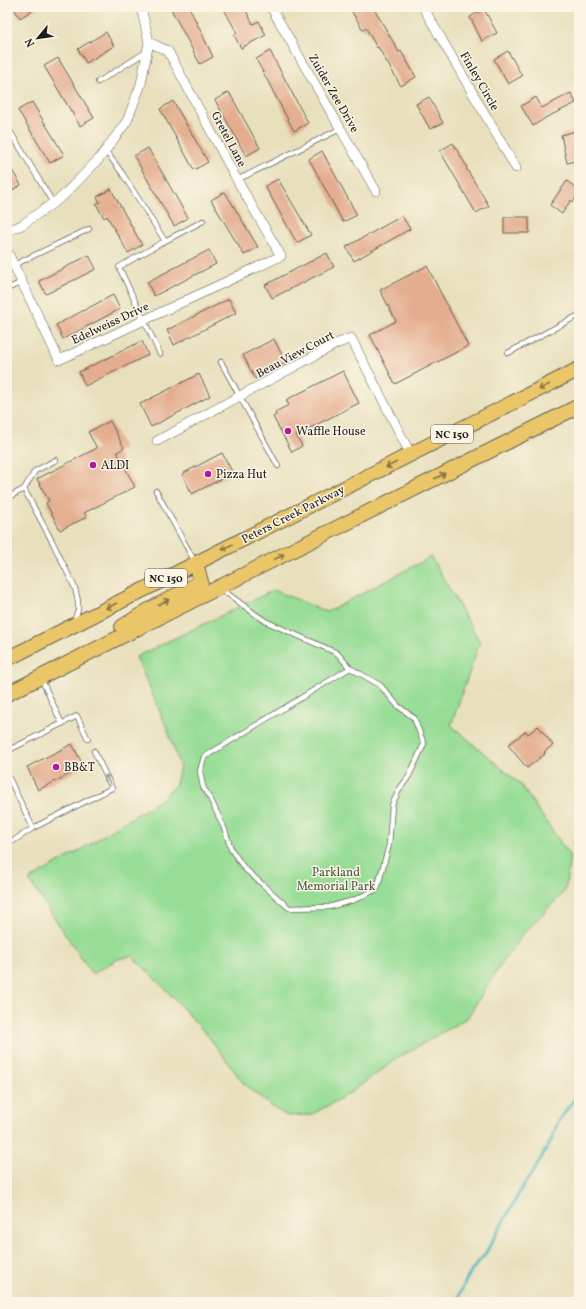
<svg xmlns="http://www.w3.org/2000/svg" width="586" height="1309" font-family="Vollkorn,serif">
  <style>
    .green { fill: #97dd96; stroke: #5a7c59 }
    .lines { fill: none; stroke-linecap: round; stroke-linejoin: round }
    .stream { stroke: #42b1bc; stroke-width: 3 }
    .building { fill: #e4ad8f }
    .service-casing { stroke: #636154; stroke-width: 6 }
    .minor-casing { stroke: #636154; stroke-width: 10 }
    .primary-casing { stroke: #636154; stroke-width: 16 }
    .service { stroke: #fff; stroke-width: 4.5 }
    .minor { stroke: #fff; stroke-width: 9 }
    .primary { stroke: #ebc669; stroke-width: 14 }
    .oneway { stroke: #847142 }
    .oneway2 { stroke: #999 }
    .poi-dot { fill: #b5179e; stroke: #fcf5e5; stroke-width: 1.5 }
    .labels { text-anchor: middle; stroke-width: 3; stroke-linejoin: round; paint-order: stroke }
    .shield { fill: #fcf5e5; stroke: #5f5d58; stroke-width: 1 }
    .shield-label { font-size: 11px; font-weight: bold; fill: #1c1c1c }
    .street-label { font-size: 12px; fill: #1c1c1c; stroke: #fcf5e5 }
    .poi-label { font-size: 12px; fill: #1c1c1c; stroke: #fcf5e5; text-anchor: start }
    .park-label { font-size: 12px; fill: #415641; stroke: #fcf5e5 }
  </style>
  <rect width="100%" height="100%" fill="#fcf5e5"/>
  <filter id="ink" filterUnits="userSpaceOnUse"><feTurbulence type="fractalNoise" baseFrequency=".025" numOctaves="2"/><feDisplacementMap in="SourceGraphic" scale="8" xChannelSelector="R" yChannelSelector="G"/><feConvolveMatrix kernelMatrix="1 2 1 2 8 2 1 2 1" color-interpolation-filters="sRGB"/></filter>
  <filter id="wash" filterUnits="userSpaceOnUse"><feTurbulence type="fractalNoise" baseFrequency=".012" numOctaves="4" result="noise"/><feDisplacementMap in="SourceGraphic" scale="16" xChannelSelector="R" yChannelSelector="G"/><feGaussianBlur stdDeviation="0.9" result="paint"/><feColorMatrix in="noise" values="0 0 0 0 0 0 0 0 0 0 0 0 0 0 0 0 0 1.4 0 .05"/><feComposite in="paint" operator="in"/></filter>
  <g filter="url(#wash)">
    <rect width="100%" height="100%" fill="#e8e0bd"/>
    <path class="green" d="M431 557 480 642 451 725 520 784 570 856 565 891 522 935 496 972 467 1018 398 1058 350 1093 311 1115 287 1116 271 1106 244 1084 209 1037 168 992 132 956 118 959 92 974 29 880 79 851 163 798 176 784 180 767 167 728 136 657 274 590 327 612Z"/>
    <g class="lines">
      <path class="stream" d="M456 1302C463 1286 471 1268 484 1256L525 1183 535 1169 552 1139 557 1124 569 1106 579 1094"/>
    </g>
    <g id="blocks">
      <path class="building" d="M13 7H38L20 18Z
        M170 7H189L213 57 200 64Z
        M223 7H244L253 24 259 21 266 35 241 48 234 35 237 33Z
        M360 7H373L399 52 401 51 416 77 401 86 378 47 377 48 366 28 363 30 352 12Z
        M484 9 497 33 482 41 470 17Z
        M106 32 114 46 86 63 78 49Z
        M270 51 308 123 294 131 256 59Z
        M508 51 522 76 508 84 494 59Z
        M58 58 94 118 80 126 44 66Z
        M229 92 260 148 246 156 215 100Z
        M571 93 576 103 547 117 533 126 521 106 536 97 542 108Z
        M429 97 443 123 430 129 416 104Z
        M173 101 208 162 194 170 160 109Z
        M32 102 64 155 50 163 18 110Z
        M576 131 579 144V160L567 163 561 135Z
        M453 143 467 167 466 168 489 206 476 213 440 151Z
        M148 148 188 218 174 226 134 156Z
        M322 151 357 215 343 222 309 159Z
        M7 162 21 185 7 193Z
        M278 179 311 235 297 243 265 186Z
        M567 181 579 190V193L573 202 571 200 562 214 550 205Z
        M111 189 142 245 128 253 107 216 104 218 96 204 100 202 97 197Z
        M225 192 258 247 244 255 211 200Z
        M402 216 410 229 354 261 346 247Z
        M504 217H529V233H504Z
        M209 250 216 264 154 296 147 282Z
        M327 253 334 267 272 298 265 285Z
        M89 255 96 269 46 294 39 281Z
        M427 266 468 346 395 384 370 335 396 321 380 290Z
        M113 295 120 309 63 339 56 325Z
        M229 299 236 313 174 345 167 330Z
        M274 339 286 363 255 379 243 355Z
        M142 341 148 355 85 386 79 372Z
        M343 371 359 403 296 435 302 446 292 452 273 417 276 415 275 412 289 405 286 400Z
        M199 374 210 396 151 427 140 404Z
        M110 421 124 448 117 452 135 487 84 513 87 517 60 530 46 503 49 501 37 479 97 448 88 432Z
        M222 453 233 473 192 494 182 474Z
        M538 726 553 745 544 752 545 754 527 768 508 745 526 731 528 734Z
        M72 744 84 767 38 790 27 767Z"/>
    </g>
  </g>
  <g filter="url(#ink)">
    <use href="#blocks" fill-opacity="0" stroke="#636154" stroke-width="1"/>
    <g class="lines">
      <defs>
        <path id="service" d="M98 82 146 52
          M7 126 53 203
          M105 150 122 173 165 241 119 267 160 354
          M237 180 340 129
          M165 241 203 221
          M14 265 89 229
          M7 289 22 282
          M508 353 579 315
          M221 362 278 466
          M56 460 35 471 24 489 53 543 75 588 78 601V610L74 621
          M156 491 195 562
          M7 498 24 489
          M220 588 255 614 267 622 337 653 350 668
          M350 668 380 685 398 706 414 718 424 744 409 776 399 790 392 805 389 845 377 889 354 900 329 907 289 908 244 868 231 849 225 830 210 798 203 787 200 771 204 757Z
          M41 678 62 724
          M7 751 77 716 88 739
          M7 774 33 828
          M7 845 33 828 112 788 94 751"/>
        <path id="minor" d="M271 7 376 191
          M423 7 516 168
          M7 231 22 225 63 196 99 159 127 121 141 84 149 42 141 7
          M7 251 59 360 281 256 237 180 168 51 149 42
          M157 441 336 344 351 338 411 455"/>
        <path id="primary" d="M122 627 147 611 201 582 196 563
          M7 659 579 369
          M7 694 579 406"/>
      </defs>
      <use href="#service" class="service-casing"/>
      <use href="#minor" class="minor-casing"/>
      <use href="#primary" class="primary-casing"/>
      <use href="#service" class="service"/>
      <use href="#minor" class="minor"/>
      <use href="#primary" class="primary"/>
    </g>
    <defs><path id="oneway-shaft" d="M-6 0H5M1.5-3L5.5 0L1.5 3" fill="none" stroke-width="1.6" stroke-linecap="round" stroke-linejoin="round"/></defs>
    <g class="oneway">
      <use href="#oneway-shaft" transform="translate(544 387) rotate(153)"/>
      <use href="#oneway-shaft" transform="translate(391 465) rotate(153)"/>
      <use href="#oneway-shaft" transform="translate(440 476) rotate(-27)"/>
      <use href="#oneway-shaft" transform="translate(227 547) rotate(153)"/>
      <use href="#oneway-shaft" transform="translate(279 557) rotate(-27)"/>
      <use href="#oneway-shaft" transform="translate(164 602) rotate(-28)"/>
      <use href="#oneway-shaft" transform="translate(111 606) rotate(153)"/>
    </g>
    <use class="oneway2" href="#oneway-shaft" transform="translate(108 780) rotate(-117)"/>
  </g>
  <g class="poi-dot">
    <circle cx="288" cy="431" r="4"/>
    <circle cx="93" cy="465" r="4"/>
    <circle cx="208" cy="474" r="4"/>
    <circle cx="56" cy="767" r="4"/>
  </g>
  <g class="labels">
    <g class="shield">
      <rect x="431" y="425" width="42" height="18" rx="3"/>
      <rect x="145" y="569" width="42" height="18" rx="3"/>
    </g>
    <g class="shield-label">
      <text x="452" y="438">NC 150</text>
      <text x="166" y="582">NC 150</text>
    </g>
    <g class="street-label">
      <text transform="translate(480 81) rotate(60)" y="4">Finley Circle</text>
      <text transform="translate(334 93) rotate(60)" y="4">Zuider Zee Drive</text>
      <text transform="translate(229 139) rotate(62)" y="4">Gretel Lane</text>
      <text transform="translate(110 323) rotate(-25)" y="4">Edelweiss Drive</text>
      <text transform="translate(295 354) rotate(-28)" y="4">Beau View Court</text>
      <text transform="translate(293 514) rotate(-27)" y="4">Peters Creek Parkway</text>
    </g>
    <g class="poi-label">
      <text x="296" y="435">Waffle House</text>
      <text x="101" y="469">ALDI</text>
      <text x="216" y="478">Pizza Hut</text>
      <text x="64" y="771">BB&amp;T</text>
    </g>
    <g class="park-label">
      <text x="336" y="876">Parkland<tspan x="336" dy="14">Memorial Park</tspan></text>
    </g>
  </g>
  <rect width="586" height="1309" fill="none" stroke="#fcf5e5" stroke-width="24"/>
  <g transform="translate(38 38) rotate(241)" stroke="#fcf5e5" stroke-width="3" paint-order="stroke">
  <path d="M0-3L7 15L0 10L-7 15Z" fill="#1c1c1c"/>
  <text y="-6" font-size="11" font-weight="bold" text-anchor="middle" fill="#1c1c1c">N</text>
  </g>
</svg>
